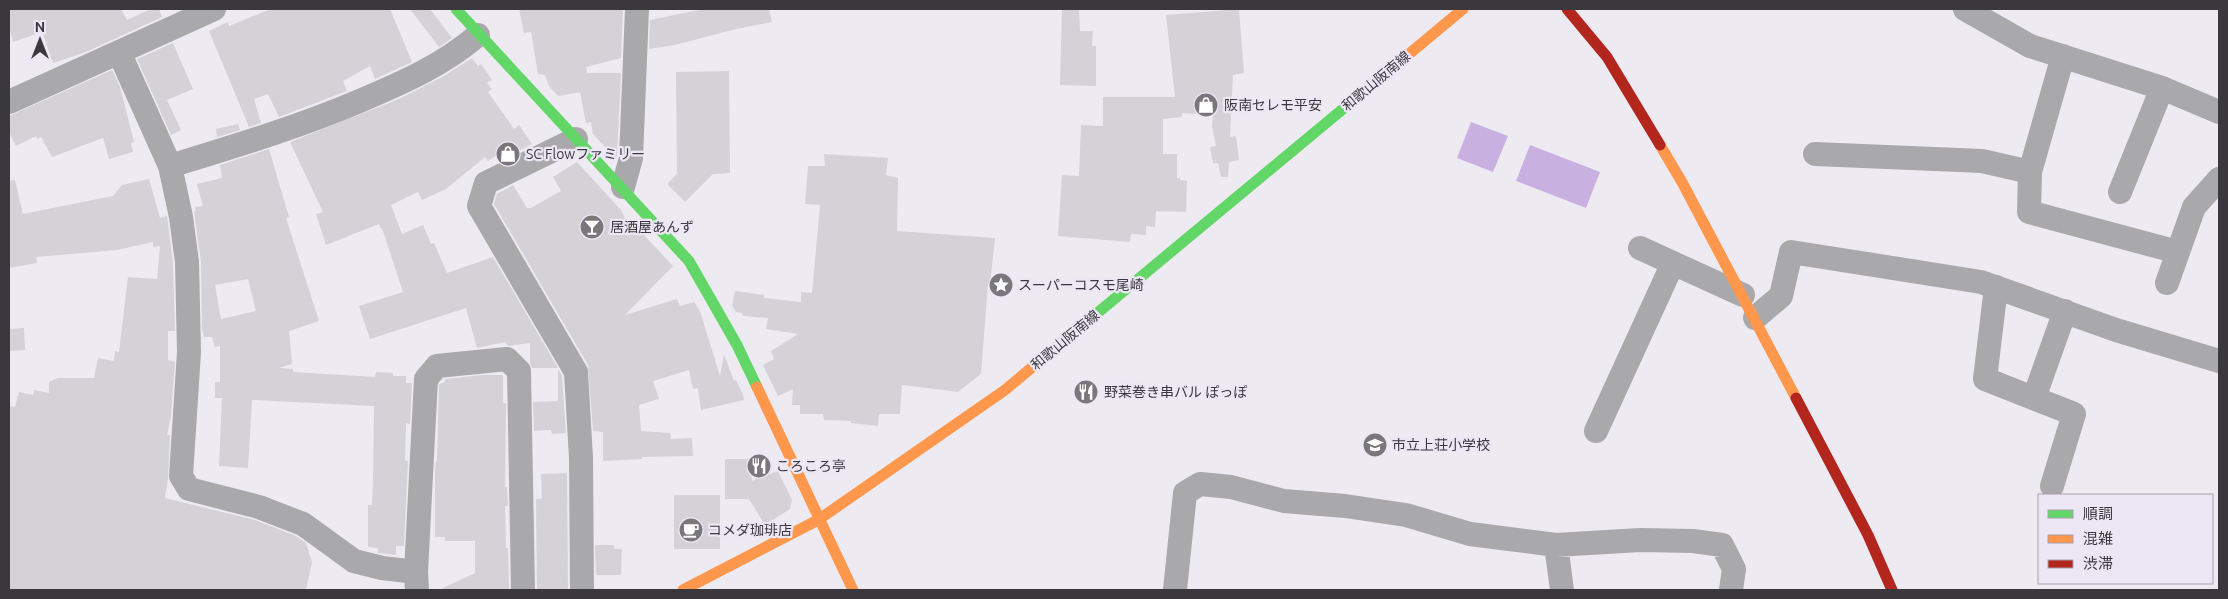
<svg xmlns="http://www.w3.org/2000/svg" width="2228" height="599" font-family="Ubuntu,'Noto Sans JP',sans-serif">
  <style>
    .water { fill: #c8b1e0 }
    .building { fill: #d4d1d7; fill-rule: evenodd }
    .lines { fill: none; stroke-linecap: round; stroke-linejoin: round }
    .street { stroke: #a9a8ab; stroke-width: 24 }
    .fast { stroke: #63d668; stroke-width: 11 }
    .slow { stroke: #ff974d; stroke-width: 11 }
    .jam { stroke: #b3261e; stroke-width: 11 }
    .labels { text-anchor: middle; stroke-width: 4.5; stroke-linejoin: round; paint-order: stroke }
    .street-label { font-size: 14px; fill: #3a373d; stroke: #ede7f5 }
    .poi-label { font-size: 14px; fill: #3a373d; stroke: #ede7f5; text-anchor: start }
  </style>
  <rect width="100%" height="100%" fill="#eeeaf2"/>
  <path class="water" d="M1471 122 1508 136 1493 172 1457 158Z
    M1530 145 1600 172 1586 208 1516 181Z"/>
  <path class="building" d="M9 9H121L127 20 151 9H159L162 17 86 52 53 63 42 32 13 42 9 27Z
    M271 9H390L412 62 375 79 370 66 343 81 347 91 279 117 268 94 254 99 261 123 249 127 209 31 228 22 229 26Z
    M410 9H430L452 38 439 47Z
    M519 9H623L621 58 586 67 587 73H621L617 156 614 157 593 134 591 122 586 123 580 92 558 96 549 86 545 75 538 74 531 32 524 33Z
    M704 9H769L772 22 732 30 675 45 649 49 650 20Z
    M1062 9H1079L1080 31H1093L1092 46H1096V86L1060 85Z
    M1239 9 1244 73 1233 75 1230 137 1236 136 1239 160 1229 162 1228 177H1221L1218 163H1213L1210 147 1216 146 1212 126 1213 115 1182 113V117L1163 119V154H1177V178H1180V180L1187 181 1186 212 1156 211 1155 227 1146 226V235L1131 234 1130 242 1058 236 1062 175 1079 176 1081 125 1103 126V97H1175L1166 15Z
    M173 43 193 89 167 100 181 130 171 135 137 59Z
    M472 58 478 66 481 64 492 80 487 83 492 89 488 92 514 129 519 125 532 144 501 160 497 155 488 161 485 157 446 189 422 200 418 192 391 205 402 234 423 225 431 244 434 243 447 273 493 257 558 368H532L530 363V343L508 346 505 342 477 348 466 308 370 339 359 306 403 292 382 228 381 229 379 224 326 245 316 214 323 212 290 142 399 99 444 76Z
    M112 70 120 87 134 142 131 143 133 152 109 159 103 138 52 157 41 137 37 139 36 136 16 146 9 132V116Z
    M729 71 730 173 713 174 685 202 667 184 677 174 676 72Z
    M238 124 240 130 217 137 216 129Z
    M269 149 289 217 286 218 319 321 289 331 292 364 279 368 293 369V372L375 377 376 372 393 373V376H406V383H412L410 424 406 423 405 461H408L404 546H396V555L378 553V548L368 547V505H372L373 479 374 406 252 400 248 468 219 466 222 398H215V382H220V346L215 347 212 337H204L202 330 201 262 194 211H196L195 207 203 206 197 184 222 178 220 165ZM248 279 256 311 221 319 215 285Z
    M824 154 888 158 886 175 898 178 897 231 995 238 990 284H988L981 374 958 392 902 385 900 414H879L878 426 851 423V421L824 420 823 414H800V405H792L793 389 778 396 763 365 774 359 771 351 798 334 766 329 768 318 743 316 742 313 736 312 732 305 735 291 764 295V298L801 302V292L812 293 820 205 805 204 808 166H825Z
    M577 162 621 210 626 220 629 219 673 266 625 315 677 299 680 306 694 302 700 311 720 376 724 354 734 381 736 380 743 395 744 400 701 410 698 388 693 389 689 370 653 381 659 399 639 405 641 431 670 433 671 439 692 438 693 456 642 457V459L603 461V432L593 431 588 365 494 204 497 194 513 185 527 208H531L561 191 553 177Z
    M149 179 160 218 167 216 173 263 175 331H168V360L175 362 171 416 167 435H170L168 479 165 498 255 520 296 536 306 543 312 562 306 590H9V406L15 407 19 392 33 395 34 390 49 393V382L58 378H94L98 358 114 361 115 351 119 352 128 277 157 279 160 246 153 247V242L117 250 36 257 37 263 9 268V181L15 180 23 214 113 196 122 185Z
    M24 328 25 350 9 351V329Z
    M558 369 562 376 566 433 552 434 551 430 534 431 533 402 558 401Z
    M482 375H503V403H506L505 487H507L508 506H505L506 548H508L509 590H439L475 573V541H445V537H435V471L436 461H437L439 384 445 382V379Z
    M725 459H752V481L768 471 770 474 778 471 792 500 790 509 765 525 749 499H724L725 498Z
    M567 473 568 590H537L536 499H542L541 474Z
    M674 495H720V549H674Z
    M595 545H614V549H622L621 575H596Z"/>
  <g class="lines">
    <path class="street" d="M1965 9 2030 46 2162 88 2219 112
      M119 52 170 166 181 217 187 262 189 352 181 476 189 489 259 507 303 524 354 561 382 568 416 572 417 590
      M2063 56 2030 172 2029 212 2178 252
      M9 102 214 9
      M576 139 486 183 479 206 576 372 581 458 582 590
      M1815 154 1982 161 2030 172
      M170 166C235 146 299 127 362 100 404 82 443 65 478 35
      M623 187 631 158 637 9
      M2120 192 2162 88
      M1640 248 1743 295
      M2167 283 2194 207 2219 179
      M1996 287 1985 379 2074 414 2052 486
      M1755 318 1781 296 1791 252 1981 282 2116 330 2219 361
      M2034 398 2065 311
      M1596 431 1673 263
      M1556 545 1562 590
      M416 572 426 379 437 366 507 359 519 371 523 590
      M1175 590 1185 493 1200 484 1231 487 1284 501 1345 506 1406 515 1470 534 1556 545 1640 540 1693 541 1722 545 1734 569 1731 590"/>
    <path class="fast" d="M456 9 689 261 737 345 757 387
      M1042 359 1403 59"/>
    <path class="slow" d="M1403 59 1463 9
      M1660 145 1683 184 1796 398
      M757 387 853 590
      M683 590 818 520 1005 390 1042 359"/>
    <path class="jam" d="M1567 9 1607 57 1660 145
      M1796 398 1868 535 1892 590"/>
  </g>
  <defs>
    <symbol id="shop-disc" viewBox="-11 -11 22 22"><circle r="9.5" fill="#79767c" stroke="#ede7f5"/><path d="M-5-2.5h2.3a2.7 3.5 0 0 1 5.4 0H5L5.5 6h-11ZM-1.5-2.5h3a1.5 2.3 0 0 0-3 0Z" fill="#fff"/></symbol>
    <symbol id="bar-disc" viewBox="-11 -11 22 22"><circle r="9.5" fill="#79767c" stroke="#ede7f5"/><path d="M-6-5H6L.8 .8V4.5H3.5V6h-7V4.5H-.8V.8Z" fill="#fff"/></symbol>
    <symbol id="sight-disc" viewBox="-11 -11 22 22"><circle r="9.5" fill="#79767c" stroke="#ede7f5"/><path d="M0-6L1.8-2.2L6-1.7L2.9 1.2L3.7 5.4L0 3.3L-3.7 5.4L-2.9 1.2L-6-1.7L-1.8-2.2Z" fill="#fff"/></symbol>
    <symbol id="restaurant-disc" viewBox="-11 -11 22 22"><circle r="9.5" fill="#79767c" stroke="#ede7f5"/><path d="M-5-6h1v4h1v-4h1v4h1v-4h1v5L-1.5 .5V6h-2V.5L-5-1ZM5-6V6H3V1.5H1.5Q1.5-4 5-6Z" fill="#fff"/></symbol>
    <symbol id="school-disc" viewBox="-11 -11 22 22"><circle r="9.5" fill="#79767c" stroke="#ede7f5"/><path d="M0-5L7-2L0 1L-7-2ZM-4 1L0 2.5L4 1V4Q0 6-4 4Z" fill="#fff"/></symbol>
    <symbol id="cafe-disc" viewBox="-11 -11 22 22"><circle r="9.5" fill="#79767c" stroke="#ede7f5"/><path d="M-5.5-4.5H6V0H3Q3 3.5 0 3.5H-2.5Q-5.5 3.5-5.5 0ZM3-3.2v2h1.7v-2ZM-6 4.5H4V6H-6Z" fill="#fff"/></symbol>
  </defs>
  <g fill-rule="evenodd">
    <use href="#shop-disc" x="1192" y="91" width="28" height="28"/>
    <use href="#shop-disc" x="494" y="140" width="28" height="28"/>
    <use href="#bar-disc" x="578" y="213" width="28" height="28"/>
    <use href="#sight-disc" x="987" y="271" width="28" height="28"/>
    <use href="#restaurant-disc" x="1072" y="378" width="28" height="28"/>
    <use href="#school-disc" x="1361" y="431" width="28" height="28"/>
    <use href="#restaurant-disc" x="745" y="452" width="28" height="28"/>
    <use href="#cafe-disc" x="677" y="516" width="28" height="28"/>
  </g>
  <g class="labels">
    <g class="street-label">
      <text transform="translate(1376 81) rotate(-40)" y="5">和歌山阪南線</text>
      <text transform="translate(1065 340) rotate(-40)" y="5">和歌山阪南線</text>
    </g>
    <g class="poi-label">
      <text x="1224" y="110">阪南セレモ平安</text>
      <text x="526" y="159">SC Flowファミリー</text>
      <text x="610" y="232">居酒屋あんず</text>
      <text x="1018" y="290">スーパーコスモ尾崎</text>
      <text x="1104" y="397">野菜巻き串バル ぽっぽ</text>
      <text x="1392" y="450">市立上荘小学校</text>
      <text x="776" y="471">ころころ亭</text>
      <text x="708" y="535">コメダ珈琲店</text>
    </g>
  </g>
  <rect width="2228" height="599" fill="none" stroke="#3a373d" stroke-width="20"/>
  <rect x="2038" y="494" width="175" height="90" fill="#ede7f5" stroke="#a5a1ab"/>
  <rect x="2048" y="510" width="25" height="8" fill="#63d668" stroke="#a5a1ab"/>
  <text x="2083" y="519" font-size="15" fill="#3a373d">順調</text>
  <rect x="2048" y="535" width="25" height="8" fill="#ff974d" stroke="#a5a1ab"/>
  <text x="2083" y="544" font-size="15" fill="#3a373d">混雑</text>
  <rect x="2048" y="560" width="25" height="8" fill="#b3261e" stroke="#a5a1ab"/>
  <text x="2083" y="569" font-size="15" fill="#3a373d">渋滞</text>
  <g transform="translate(40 40)" stroke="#ede7f5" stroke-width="4" paint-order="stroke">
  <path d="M0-4L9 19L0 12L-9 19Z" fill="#3a373d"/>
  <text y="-8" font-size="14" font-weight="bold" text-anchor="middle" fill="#3a373d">N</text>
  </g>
</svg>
